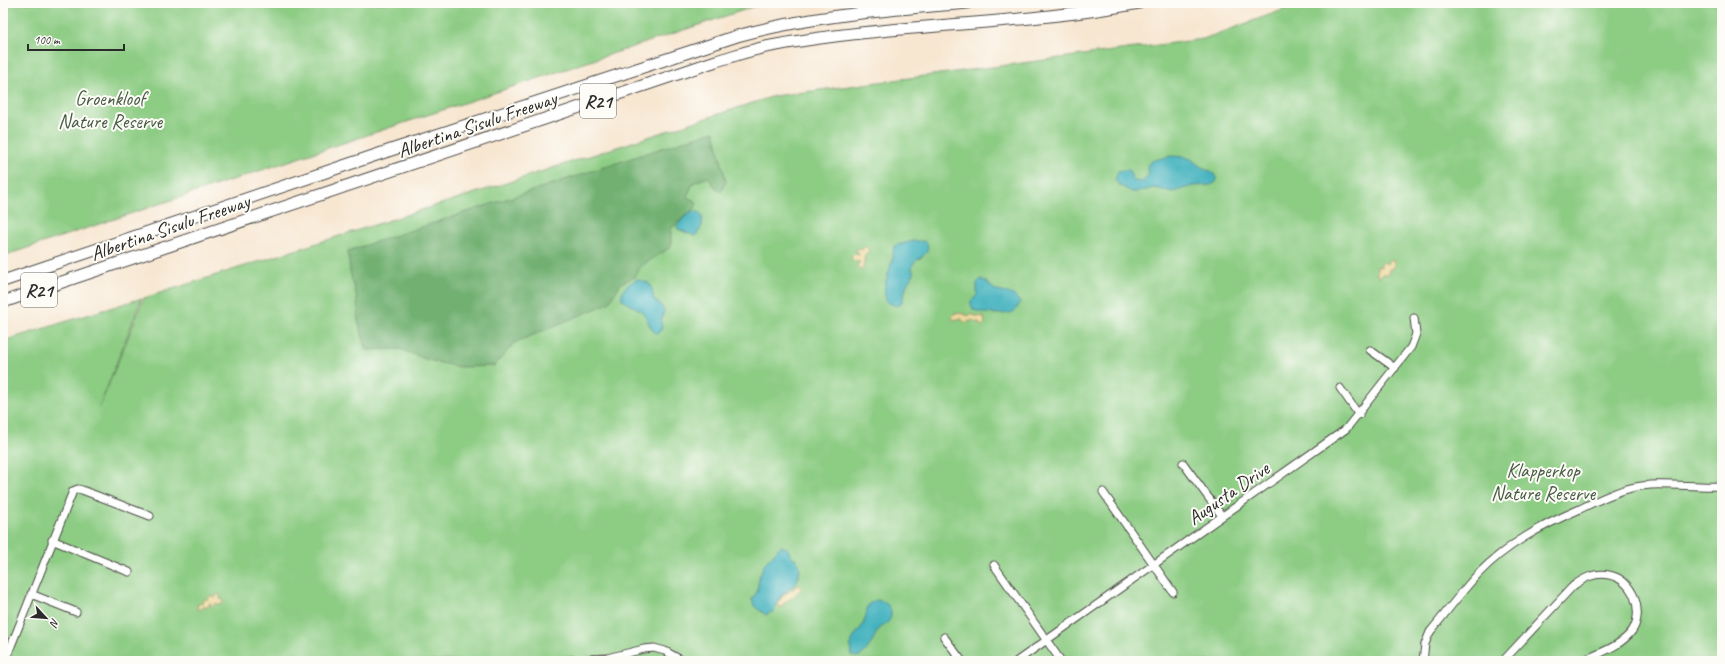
<svg xmlns="http://www.w3.org/2000/svg" width="1725" height="664" font-family="Caveat,sans-serif">
  <style>
    .green { fill: #8ccc83; stroke: #5c7c57 }
    .forest { fill: #71b071; stroke: #4e6e4e }
    .sand { fill: #eeda9e; stroke: #8c8264 }
    .water { fill: #44b3bf; stroke: #386f75 }
    .lines { fill: none; stroke-linecap: round; stroke-linejoin: round }
    .minor-casing { stroke: #4a4744; stroke-width: 9 }
    .trunk-casing { stroke: #4a4744; stroke-width: 13 }
    .minor { stroke: #fff; stroke-width: 7 }
    .trunk { stroke: #fff; stroke-width: 11 }
    .labels { text-anchor: middle; stroke-width: 4; stroke-linejoin: round; paint-order: stroke }
    .shield { fill: #fdfcf7; stroke: #6a6a68; stroke-width: 1 }
    .shield-label { font-size: 19px; font-weight: bold; fill: #2b2b2b }
    .park-label { font-size: 20px; fill: #485b45; stroke: #fdfcf7 }
    .street-label { font-size: 20px; fill: #2b2b2b; stroke: #fdfcf7 }
  </style>
  <rect width="100%" height="100%" fill="#fdfcf7"/>
  <filter id="ink" filterUnits="userSpaceOnUse"><feTurbulence type="fractalNoise" baseFrequency=".025" numOctaves="2"/><feDisplacementMap in="SourceGraphic" scale="8" xChannelSelector="R" yChannelSelector="G"/><feConvolveMatrix kernelMatrix="1 2 1 2 8 2 1 2 1" color-interpolation-filters="sRGB"/></filter>
  <filter id="wash" filterUnits="userSpaceOnUse"><feTurbulence type="fractalNoise" baseFrequency=".012" numOctaves="4" result="noise"/><feDisplacementMap in="SourceGraphic" scale="16" xChannelSelector="R" yChannelSelector="G"/><feGaussianBlur stdDeviation="0.9" result="paint"/><feColorMatrix in="noise" values="0 0 0 0 0 0 0 0 0 0 0 0 0 0 0 0 0 1.4 0 .05"/><feComposite in="paint" operator="in"/></filter>
  <g filter="url(#wash)">
    <rect width="100%" height="100%" fill="#f7e6d0"/>
    <path class="green" d="M3 3H780L756 6 3 256Z
      M1302 3H1722V661H3V341L142 298 99 408 144 298 494 187 774 96 1203 39Z"/>
    <path class="forest" d="M714 131 726 181 721 192 714 186 708 177 693 183 687 197 697 202 695 209 686 215 671 229V247L641 266 635 277 621 283 609 303 514 343 494 366 459 367 428 360 400 349 367 350 358 321 357 298 350 272 348 251Z"/>
    <path class="sand" d="M866 246 869 250 865 255 863 268 859 269 857 266 860 262 852 260 851 257 854 254 859 255 856 250 859 248 862 250Z
      M1389 260 1394 261V268L1389 269 1388 275 1384 273 1379 277 1377 276V266L1381 267V264L1383 262 1387 264Z
      M955 313 964 314 968 316 971 314 978 317 983 316 985 322 983 326 980 325 979 322H975L973 320 965 323 961 318 954 320 952 317Z
      M799 585 802 588 792 598 785 602 782 607 778 606C778 596 792 590 799 585Z
      M217 594 220 595V599L223 600V603L220 605 216 603 212 607 210 603 208 607H203L200 610 197 609 198 604 202 603 203 600 208 599 211 595 215 598Z"/>
    <path class="water" d="M1170 156 1186 157 1191 159 1200 166 1214 174 1217 180 1215 183 1210 185 1193 186 1173 192 1154 188 1137 192H1132L1119 185 1115 180 1118 171 1128 169 1134 181 1143 182 1149 174C1141 158 1161 160 1170 156Z
      M697 211 701 214C705 223 701 230 695 236L678 229 677 226C682 219 688 213 697 211Z
      M913 241H923L927 243C932 257 912 258 912 268 912 270 914 272 914 274L907 284 901 304 896 306 887 302C880 288 891 270 893 256 893 253 893 250 894 246Z
      M637 279 649 283 652 289 654 300 660 304 664 311 661 322 662 329 657 334C649 329 649 320 643 313 637 306 628 306 622 299 620 289 629 284 637 279Z
      M981 279C987 281 989 285 994 289 1004 295 1012 289 1020 303 1018 306 1017 309 1015 311 1008 316 980 314 974 310 971 307 971 304 971 301L977 295V283Z
      M781 546 787 548 791 556 796 559 799 564 800 569 796 584 786 591 779 599 774 611 766 615 754 606 752 599 757 592 759 577 765 563Z
      M877 600C888 601 896 612 888 622 885 626 879 627 877 632 873 639 863 664 851 655 848 637 858 635 864 622 869 611 863 604 877 600Z"/>
  </g>
  <g filter="url(#ink)">
    <g class="lines">
      <defs>
        <path id="minor" d="M1370 350 1395 368
          M1340 388 1359 415
          M1183 463 1222 516
          M1103 492 1173 592
          M52 540 129 572
          M994 565 1061 661
          M31 594 76 612
          M944 637 962 661
          M5 661 73 491 78 489 82 490 150 516
          M556 661 607 658 644 649 654 648 665 651 683 661
          M1017 661 1346 429 1411 347 1416 334 1414 318
          M1423 661 1425 644 1430 632C1446 613 1461 592 1478 574 1507 544 1543 525 1580 509 1596 501 1614 492 1631 488 1660 481 1692 488 1722 486
          M1503 661 1573 586C1584 578 1595 572 1609 575 1633 579 1645 612 1632 631 1621 646 1599 653 1583 661"/>
        <path id="trunk" d="M3 281 385 152 737 36C813 15 889 10 967 3
          M3 302 716 61C734 56 753 49 771 46 893 23 1018 26 1139 3"/>
      </defs>
      <use href="#minor" class="minor-casing"/>
      <use href="#trunk" class="trunk-casing"/>
      <use href="#minor" class="minor"/>
      <use href="#trunk" class="trunk"/>
    </g>
  </g>
  <g class="labels">
    <g class="shield">
      <rect x="580" y="84" width="36" height="34" rx="3"/>
      <rect x="21" y="273" width="36" height="34" rx="3"/>
    </g>
    <g class="shield-label">
      <text x="598" y="108">R21</text>
      <text x="39" y="297">R21</text>
    </g>
    <g class="park-label">
      <text x="110" y="105">Groenkloof<tspan x="110" dy="23">Nature Reserve</tspan></text>
      <text x="1543" y="477">Klapperkop<tspan x="1543" dy="23">Nature Reserve</tspan></text>
    </g>
    <g class="street-label">
      <text transform="translate(477 124) rotate(-19)" y="7">Albertina Sisulu Freeway</text>
      <text transform="translate(170 227) rotate(-19)" y="7">Albertina Sisulu Freeway</text>
      <text transform="translate(1228 493) rotate(-35)" y="7">Augusta Drive</text>
    </g>
  </g>
  <rect width="1725" height="664" fill="none" stroke="#fdfcf7" stroke-width="16"/>
  <g transform="translate(46 618) rotate(116)" stroke="#fdfcf7" stroke-width="3" paint-order="stroke">
  <path d="M0-3L7 15L0 10L-7 15Z" fill="#2b2b2b"/>
  <text y="-6" font-size="11" font-weight="bold" text-anchor="middle" fill="#2b2b2b">N</text>
  </g>
  <path d="M28 44v6h96v-6" fill="none" stroke="#2b2b2b" stroke-width="2"/>
  <text x="34" y="44" font-size="12" fill="#2b2b2b" stroke="#fdfcf7" stroke-width="3" paint-order="stroke">100 m</text>
</svg>
